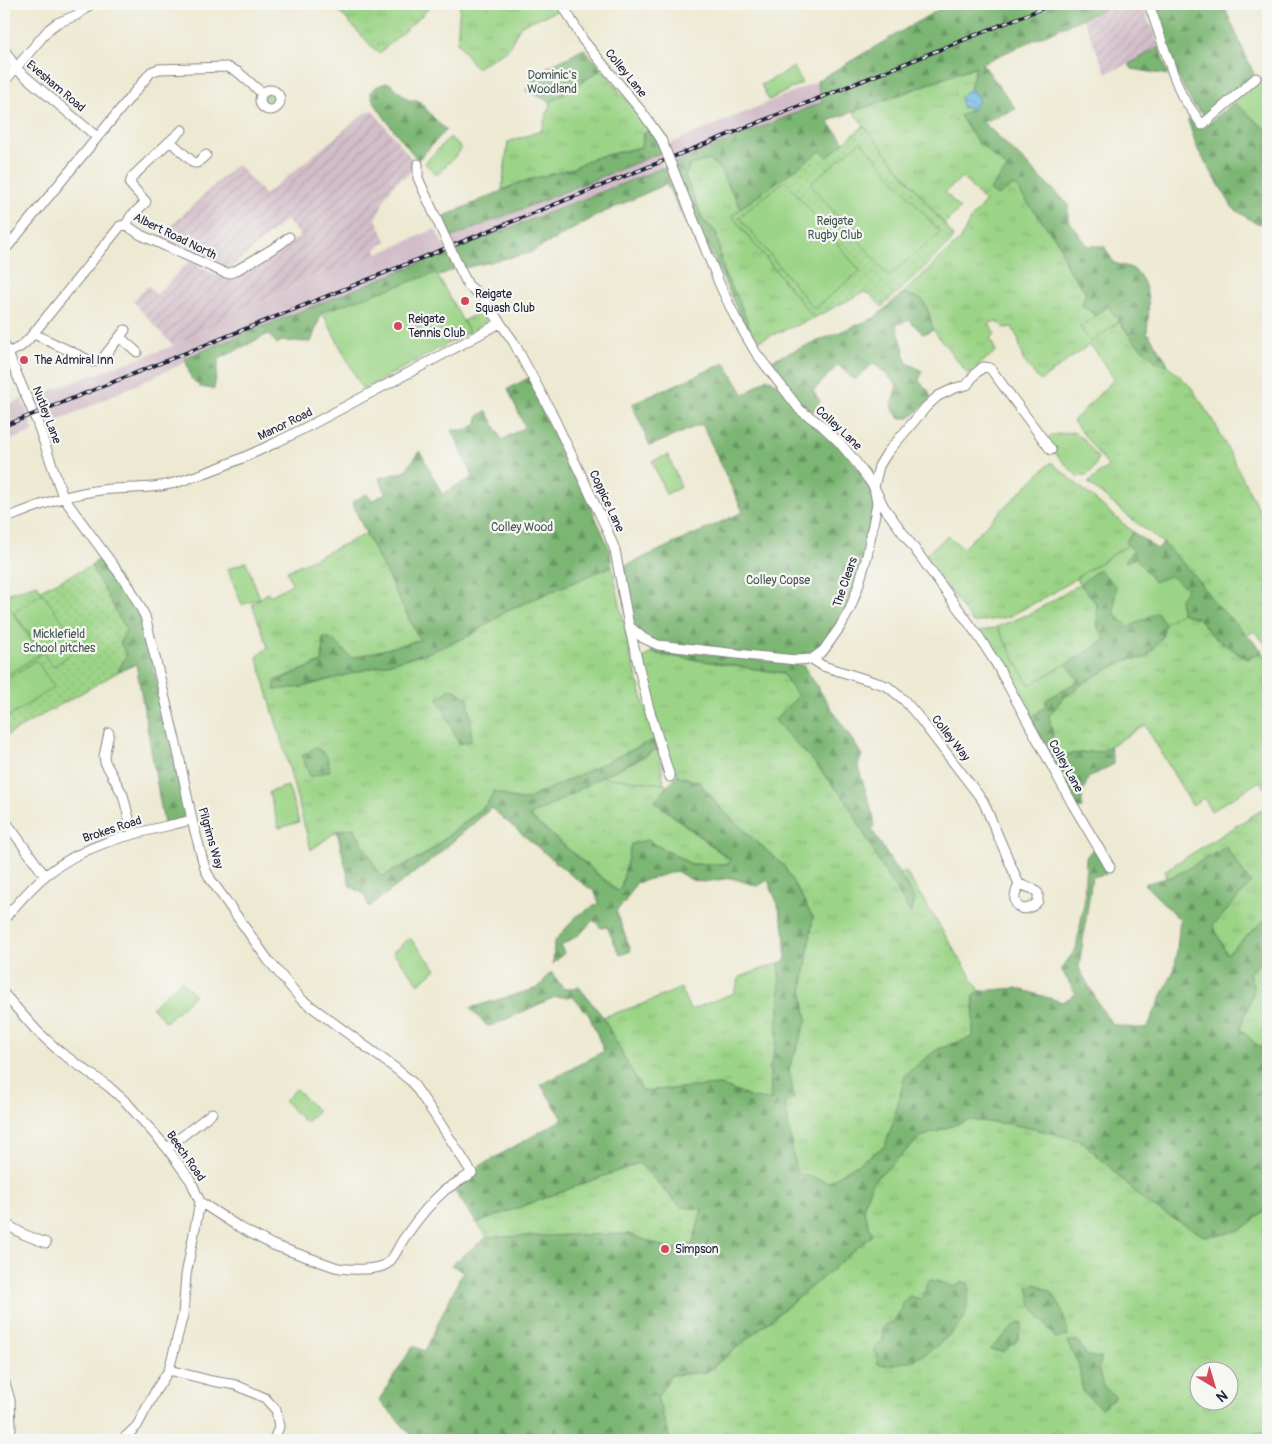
<svg xmlns="http://www.w3.org/2000/svg" width="1272" height="1444" font-family="Pangolin,sans-serif">
  <style>
    .industrial { fill: url(#industrial-furrows) }
    .railway { fill: #d2bdc8 }
    .grass { fill: url(#grass-tufts); stroke: #5e7b60; fill-rule: evenodd }
    .forest { fill: url(#forest-firs); stroke: #4f6c57 }
    .park { fill: url(#park-dots); stroke: #5e7b60 }
    .garden { fill: #9bd486; stroke: #5e7b60 }
    .water { fill: url(#water-ripples); stroke: #456c8e }
    .lines { fill: none; stroke-linecap: round; stroke-linejoin: round }
    .minor-casing { stroke: #888686; stroke-width: 11 }
    .minor { stroke: #fff; stroke-width: 9 }
    .rail-casing { stroke: #22223b; stroke-width: 4 }
    .rail { stroke: #f6f6f2; stroke-width: 2; stroke-dasharray: 5.5; stroke-linecap: butt }
    .minor-bridge-casing { stroke: #888686; stroke-width: 11; stroke-linecap: butt }
    .minor-bridge { stroke: #fff; stroke-width: 9 }
    .poi-dot { fill: #d1495b; stroke: #f6f6f2; stroke-width: 2 }
    .labels { text-anchor: middle; stroke-width: 4.5; stroke-linejoin: round; paint-order: stroke }
    .street-label { font-size: 12px; fill: #22223b; stroke: #f6f6f2 }
    .park-label { font-size: 12px; fill: #465752; stroke: #f6f6f2 }
    .poi-label { font-size: 12px; fill: #22223b; stroke: #f6f6f2; text-anchor: start }
  </style>
  <defs>
    <pattern id="industrial-furrows" width="10" height="10" patternUnits="userSpaceOnUse" patternTransform="scale(1.25)"><rect width="10" height="10" fill="#d2bdc8"/><path d="M-1 1l2-2M0 10L10 0M9 11l2-2" fill="none" stroke="#b4a2ad"/></pattern>
    <pattern id="grass-tufts" width="24" height="20" patternUnits="userSpaceOnUse" patternTransform="scale(1.25)"><rect width="24" height="20" fill="#9bd486"/><path d="M3 7l-1-3M5 7V3M7 7l1-3M15 17l-1-3M17 17v-4M19 17l1-3" fill="none" stroke="#85b675"/></pattern>
    <pattern id="forest-firs" width="22" height="20" patternUnits="userSpaceOnUse" patternTransform="scale(1.25)"><rect width="22" height="20" fill="#7cb673"/><path d="M5 1l3.5 6h-7zM16 11l3.5 6h-7z" fill="#659460"/></pattern>
    <pattern id="park-dots" width="8" height="8" patternUnits="userSpaceOnUse" patternTransform="scale(1.25)"><rect width="8" height="8" fill="#9bd486"/><path d="M2 2h.1M6 6h.1" fill="none" stroke="#85b675" stroke-width="1.8" stroke-linecap="round"/></pattern>
    <pattern id="water-ripples" width="26" height="14" patternUnits="userSpaceOnUse" patternTransform="scale(1.25)"><rect width="26" height="14" fill="#68b7e2"/><path d="M2 4q2-2 4 0t4 0M15 11q2-2 4 0t4 0" fill="none" stroke="#5594b8"/></pattern>
  </defs>
  <rect width="100%" height="100%" fill="#f6f6f2"/>
  <filter id="ink" filterUnits="userSpaceOnUse"><feTurbulence type="fractalNoise" baseFrequency=".02" numOctaves="2"/><feDisplacementMap in="SourceGraphic" scale="10" xChannelSelector="R" yChannelSelector="G"/><feConvolveMatrix kernelMatrix="1 2 1 2 8 2 1 2 1" color-interpolation-filters="sRGB"/></filter>
  <filter id="wash" filterUnits="userSpaceOnUse"><feTurbulence type="fractalNoise" baseFrequency=".0096" numOctaves="4" result="noise"/><feDisplacementMap in="SourceGraphic" scale="20" xChannelSelector="R" yChannelSelector="G"/><feGaussianBlur stdDeviation="1.12" result="paint"/><feColorMatrix in="noise" values="0 0 0 0 0 0 0 0 0 0 0 0 0 0 0 0 0 1.4 0 .05"/><feComposite in="paint" operator="in"/></filter>
  <g filter="url(#wash)">
    <rect width="100%" height="100%" fill="#ede9d2"/>
    <path class="industrial" d="M1115 4H1143L1149 23 1154 30 1159 47 1129 64 1106 73 1083 19Z
      M372 110 415 163 409 174 396 182 387 194 376 219 386 241 375 249 379 254 329 275 325 270 173 346 133 301 148 286 156 295 190 261 217 276H232L238 274 301 236 286 220 228 270 158 238 237 164 265 195 364 114Z"/>
    <path class="railway" d="M1001 4H1114L820 103 675 163 667 145Z
      M658 147 664 174 463 267 440 218Z
      M435 229 447 252 185 358 186 362 44 427 32 397 173 346 326 270 329 275Z
      M22 399 34 431 4 443V406Z"/>
    <path class="grass" d="M332 4H434L379 54Z
      M460 4H555L559 10 521 25 508 49 476 68 457 42Z
      M977 66 971 88 972 90 965 92 962 107 972 109 976 140 1008 168 989 191 1014 184 1059 243 1067 267 1086 292 1082 306 1096 315 1080 327 1091 342 1119 322 1134 341 1159 364 1168 365 1191 387 1215 424 1259 510 1268 520V650L1264 642 1254 631 1247 636 1214 602 1193 574 1163 543 1123 512 1088 483 1108 466 1073 421 1114 379 1096 352 1089 345 1040 381 1023 360 1018 338 1012 327 1004 328 997 321 989 323 995 334 990 339 996 351 968 374 933 330 929 313 923 300 903 293 961 239 970 220 985 202 962 177 945 192 960 209 944 224 853 112Z
      M602 69 650 130 644 133 641 147 594 158 571 169 525 181 502 190 508 142 541 131 551 102Z
      M263 100a7 7 0 1 1 14 0a7 7 0 1 1-14 0Z
      M709 160 719 168 741 208 732 216 814 318 755 342 748 331 750 328 738 298 725 277 716 232 703 220 685 176 690 165Z
      M480 312 486 322 469 332 463 321Z
      M1051 462 1133 532 1126 542 1128 545 1053 593 1008 617 973 623 924 556 948 536 963 548Z
      M366 534 420 640 352 658 332 639 322 662 276 680 275 690 302 687 427 653 469 636 510 609 612 566C624 624 636 683 655 739L526 800 514 799 494 791 487 804 426 854 381 877 354 828 337 831 311 850 283 746 257 657 268 647 252 604 268 593 270 596 292 584 287 571ZM438 698 471 741 459 743Z
      M1080 584 1097 604 1098 628 1106 640 1067 664 1029 685 997 627 1032 613Z
      M1181 613 1198 618 1214 637 1247 659 1262 652 1268 664V793L1260 781 1211 811 1204 798 1192 805 1145 725 1102 751 1050 756 1045 746 1053 736 1048 716 1061 700 1086 681 1126 660 1146 658 1162 637 1165 623Z
      M651 653 782 673 798 696 779 715 776 721 812 760 847 802 887 876 915 900 899 874 906 872 980 991 974 996 973 1037 936 1050 893 1123 885 1146 829 1182 795 1173 785 1101 794 1097 789 1069 807 1019 802 992 813 917 699 782C692 780 682 778 677 774 664 764 646 677 642 658Z
      M601 777 664 784 667 786 655 802 730 860 728 864H691L647 840 631 844 621 888 618 891 528 815 561 800Z
      M1268 806V917L1227 955 1213 926 1226 848 1174 876 1166 878 1164 871Z
      M1268 955V1051L1256 1044 1240 1029 1254 990 1249 973Z
      M779 963 780 998 776 1044 770 1068 771 1100 752 1098 720 1085 642 1091 603 1017 643 1004 681 988 690 1010 734 993 740 977Z
      M968 1120 1010 1124 1044 1131 1083 1142 1147 1203 1242 1229 1262 1213 1268 1205V1432L1161 1440H1083L1025 1438 960 1440H670L657 1397 671 1375 707 1372 829 1272 871 1235 863 1208 872 1182 921 1137ZM1200 1372H1230V1402H1200Z
      M639 1163 681 1207 702 1209 693 1244 672 1250 629 1234 487 1237 477 1223Z"/>
    <path class="forest" d="M948 4H1115L982 63 1016 109 983 122 1068 204V219L1088 246H1104L1114 263C1119 265 1128 266 1133 269 1152 283 1149 312 1147 332L1166 360 1168 365 1159 364 1134 341 1108 306 1096 315 1082 306 1086 292 1067 267 1059 243 1014 185 998 196 989 191 1007 168 976 140 960 116 972 109 979 100 970 88 976 66 828 121 844 142 828 157 821 152 741 208 719 168 709 160 690 165 685 176 703 220 716 232 725 276 738 298 750 328 748 331 739 314 713 256 704 259 689 227 666 184 598 215 530 253 464 268 456 249 675 163 822 102 817 81Z
      M1154 4H1223L1254 74 1245 85 1206 117 1193 105 1179 79Z
      M1159 47 1168 75 1132 69 1129 64Z
      M584 49 602 69 551 102 526 91 528 85 532 81 530 76Z
      M388 83 391 84 408 100H417L420 102 432 116 446 130 418 160C410 150 369 102 371 92 373 87 382 84 388 83Z
      M1234 102 1268 131V233L1264 224 1255 223 1233 208 1198 150 1188 121 1191 115 1202 129Z
      M650 130 659 140 663 152 450 238 440 218 524 181 571 169 594 158 641 147 644 133Z
      M447 252 454 269 439 276 436 273 322 312 311 342 282 341 277 344 268 334 219 359 214 389 200 387 191 378 185 358Z
      M903 293 923 300 929 313 933 330 923 334 909 320 896 325 904 349 906 362 922 371 919 381 928 390 931 399 910 418H899L891 407 897 385 874 363 854 380 838 365 813 391 820 401 812 413 798 401 767 364 769 361 874 318Z
      M725 363 744 395 767 378 781 386 820 424 874 487 877 503 850 609 812 659 658 645 629 626 618 569 743 512 702 424 650 446 632 404Z
      M530 377 545 419 576 474 610 550 612 566 510 609 469 636 427 653 302 687 274 690 276 681 322 662 323 637 332 639 352 658 420 640 366 534 352 502 366 494 373 500 386 493 379 478 404 472 420 451 442 494 473 477 452 430H467L477 424 478 416 487 411 502 440 525 427 508 389Z
      M1133 532 1157 549 1163 543 1193 574 1214 602 1260 648 1262 652 1247 659 1214 637 1198 618 1181 613 1180 598 1187 588 1154 582 1124 562 1126 558 1133 551 1126 542Z
      M101 557 118 578 135 605 145 629 186 812 181 820 164 824 136 664 118 672 126 655 120 642 126 630 91 566Z
      M1099 569 1116 586 1114 614 1157 612 1165 623 1162 637 1146 658 1126 660 1086 681 1061 700 1049 716 1053 736 1045 746 1030 718 1046 706V700L1078 681 1067 664 1106 640 1098 628 1097 604 1080 584Z
      M653 648 803 665 862 755 858 766 874 818V825L872 830 915 900 911 913 887 876 847 802 812 760 775 721 779 715 798 696 782 673 651 653Z
      M452 688 468 698 471 723V741L459 744 438 698Z
      M655 739 658 748 642 757 601 777 561 800 529 816 617 891 621 888 631 844 647 840 691 864H728L730 859 655 801 677 775 699 782 722 810 784 866 813 917 802 992 807 1019 789 1069 794 1098 785 1102 796 1173 829 1182 885 1146 893 1123 905 1075 936 1050 973 1037 974 996 980 991 1016 988 1062 1002 1076 994 1061 969 1076 949 1084 903 1086 857 1095 847 1106 874 1092 877 1079 968 1101 1008 1112 1024 1133 1028H1147L1175 968 1180 920 1144 884 1174 876 1226 847 1251 883 1213 926 1227 954 1268 917V955L1249 973 1254 990 1240 1029 1256 1044 1268 1051V1103L1262 1114 1268 1128V1205L1262 1213 1242 1229 1221 1235 1204 1236 1147 1203 1083 1142 1044 1131 1010 1124 968 1120 921 1137 872 1182 863 1208 872 1235 829 1272 706 1372 671 1375 657 1397 670 1440H416L379 1400 413 1346 425 1351 463 1271 451 1265 487 1237 629 1234 672 1250 693 1244 702 1209 681 1207 639 1163 477 1223 453 1189 457 1179 563 1119 541 1085 604 1051 589 1015 573 997H555L494 1025 487 1026 470 1008 538 988 551 972 564 989 579 987 603 1017 642 1091 720 1085 752 1098 771 1100 770 1068 776 1044 780 998 779 963 786 960 784 928 778 905 768 880 758 886 731 878 703 882 692 880 676 871 636 883 624 903 616 911 631 951 620 955 607 927 601 928 593 920 580 934 561 946 564 953 553 964 554 942 577 916 599 903 595 892 571 875 491 808 435 857 369 907 364 894 350 886 337 831 354 828 381 877 426 854 487 805 494 791 514 799 526 800Z
      M1110 746 1114 764 1088 778 1082 795V808L1078 809 1050 756 1102 751Z
      M316 747 327 756 330 771 310 777 302 756Z
      M933 1280C940 1283 947 1283 954 1287L963 1282 968 1283 970 1290C965 1299 969 1310 963 1320 956 1331 930 1353 918 1358 912 1362 903 1362 895 1364 888 1365 882 1367 877 1363L878 1356 874 1351 877 1344 883 1341 882 1328 885 1324 893 1323 902 1308 903 1302 909 1296 920 1299C925 1294 925 1287 928 1281Z
      M1036 1284C1062 1295 1062 1311 1068 1335L1056 1339 1032 1306 1028 1286Z
      M1023 1322 1017 1341 1003 1352 989 1350 1017 1324Z
      M1077 1340 1087 1356 1101 1358 1098 1369 1103 1386 1116 1397 1101 1408 1083 1392 1078 1363 1067 1342Z
      M1268 1432V1440H1161Z
      M1025 1438 1083 1440H960H962Z"/>
    <path class="park" d="M864 126 953 235 951 242 882 307 871 295 864 292 814 318 732 216 741 208 821 151 828 157 844 142Z
      M91 566 126 630 120 642 126 655 118 672 4 737V595L37 584 40 590Z"/>
    <path class="garden" d="M794 67 802 83 769 100 761 85Z
      M1268 73V131L1234 102 1257 82Z
      M450 137 462 149 437 175 425 163Z
      M861 141 940 232 889 276 810 184Z
      M785 180 860 271 814 309 739 217Z
      M436 273 469 332 363 390 322 312Z
      M1108 306 1119 322 1091 342 1080 327Z
      M1073 432 1084 440 1098 458C1093 472 1091 474 1078 477L1059 458 1046 439 1052 435Z
      M668 455 681 487 666 494 652 461Z
      M1128 545 1134 551 1126 558 1125 562 1136 558 1154 582 1170 576 1187 588 1180 598 1181 613 1165 623 1157 612 1129 627 1114 613 1116 586 1099 569 1080 584 1076 578Z
      M246 562 260 598 242 605 228 569Z
      M42 593 81 646 53 667 14 613Z
      M6 602 40 654 8 675 4 669V603Z
      M997 627 1029 685 1067 664 1078 681 1046 700V706L1030 718 979 632Z
      M36 660 54 687 4 720V681Z
      M658 748 664 784 601 777 642 758Z
      M288 786 299 822 279 828 269 792Z
      M410 938 436 969 419 984 393 952Z
      M181 980 195 995 166 1022 152 1007Z
      M296 1089 318 1111 305 1123 284 1101Z"/>
    <path class="water" d="M972 90 979 100 972 109 962 107 960 97 965 92Z"/>
  </g>
  <g filter="url(#ink)">
    <g class="lines">
      <defs>
        <path id="minor" d="M562 4 583 40 642 112 661 139
          M1149 4 1172 71 1182 96 1202 125 1256 78
          M4 49 16 68 20 72 97 137
          M4 82 49 29 57 23 77 15 91 4
          M260 100a10 10 0 1 1 20 0a10 10 0 1 1-20 0Z
          M170 141 182 130
          M418 164V178L441 229
          M673 169 720 285 735 317 756 353 800 410 820 424 839 442 855 461 874 487 884 507 979 637 997 665 1073 805 1110 867
          M126 225 141 235 225 273H230L237 270 279 245 289 237
          M126 225 131 216 146 202 130 184 132 177 170 141 194 163H197L206 155
          M4 251 151 72 159 69 227 67 238 72 262 93
          M457 263 468 285 482 297 513 341 550 410 605 525 615 550 629 626 648 705 670 777
          M34 334 93 362 103 358 125 330
          M120 337 137 352
          M4 344 37 422 63 497 130 588 145 616 179 756 192 820 205 869 211 880 268 960 301 999 395 1068 412 1082 438 1120 472 1173C463 1179 454 1184 445 1190 430 1203 416 1221 405 1237 399 1245 395 1257 388 1263 379 1271 346 1270 335 1267L273 1245 239 1227 200 1202
          M8 353 20 347 28 340 118 229 120 226 126 225
          M4 519C35 507 61 496 94 491 123 486 152 491 181 481 245 461 304 429 363 397 409 373 455 348 500 323
          M629 626 643 638 658 645 755 656 796 660 812 659 823 651 840 627 850 609 858 587 867 556 877 503 874 487 879 466 887 453 926 407 938 396 955 388 967 385 975 374 983 367 990 368 1051 450
          M812 659 823 666 887 686 904 700 917 715 983 801 1019 884C1017 889 1014 895 1015 900 1018 914 1032 909 1038 901V893L1033 889 1019 884
          M109 733 104 756 105 762 123 795 133 834
          M4 819 45 876
          M4 919C17 904 31 887 46 875 90 840 139 833 192 820
          M4 994 37 1031 60 1052 108 1086 126 1102 167 1148 191 1181 200 1202 186 1275 183 1315 169 1370 156 1390 137 1426 122 1440
          M167 1148 212 1113
          M4 1223 23 1234 46 1243
          M169 1370 212 1381 236 1385 265 1398 276 1410 279 1427 274 1440
          M4 1380 10 1400 11 1428 9 1440"/>
      </defs>
      <use href="#minor" class="minor-casing"/>
      <use href="#minor" class="minor"/>
      <defs>
        <path id="rail" d="M4 426 1053 4"/>
      </defs>
      <use href="#rail" class="rail-casing"/>
      <use href="#rail" class="rail"/>
      <defs>
        <path id="minor-bridge" d="M661 139 673 169
          M441 229 457 263"/>
      </defs>
      <use href="#minor-bridge" class="minor-bridge-casing"/>
      <use href="#minor-bridge" class="minor-bridge"/>
    </g>
  </g>
  <g class="poi-dot">
    <circle cx="465" cy="301" r="5"/>
    <circle cx="398" cy="326" r="5"/>
    <circle cx="24" cy="360" r="5"/>
    <circle cx="665" cy="1249" r="5"/>
  </g>
  <g class="labels">
    <g class="street-label">
      <text transform="translate(626 73) rotate(51)" y="4">Colley Lane</text>
      <text transform="translate(56 86) rotate(40)" y="4">Evesham Road</text>
      <text transform="translate(175 236) rotate(26)" y="4">Albert Road North</text>
      <text transform="translate(47 415) rotate(69)" y="4">Nutley Lane</text>
      <text transform="translate(285 424) rotate(-26)" y="4">Manor Road</text>
      <text transform="translate(839 428) rotate(43)" y="4">Colley Lane</text>
      <text transform="translate(607 501) rotate(65)" y="4">Coppice Lane</text>
      <text transform="translate(845 582) rotate(-71)" y="4">The Clears</text>
      <text transform="translate(951 738) rotate(52)" y="4">Colley Way</text>
      <text transform="translate(1066 766) rotate(61)" y="4">Colley Lane</text>
      <text transform="translate(112 829) rotate(-18)" y="4">Brokes Road</text>
      <text transform="translate(211 838) rotate(74)" y="4">Pilgrims Way</text>
      <text transform="translate(186 1156) rotate(55)" y="4">Beech Road</text>
    </g>
    <g class="park-label">
      <text x="552" y="79">Dominic's<tspan x="552" dy="14">Woodland</tspan></text>
      <text x="835" y="225">Reigate<tspan x="835" dy="14">Rugby Club</tspan></text>
      <text x="522" y="531">Colley Wood</text>
      <text x="778" y="584">Colley Copse</text>
      <text x="59" y="638">Micklefield<tspan x="59" dy="14">School pitches</tspan></text>
    </g>
    <g class="poi-label">
      <text x="475" y="298">Reigate<tspan x="475" dy="14">Squash Club</tspan></text>
      <text x="408" y="323">Reigate<tspan x="408" dy="14">Tennis Club</tspan></text>
      <text x="34" y="364">The Admiral Inn</text>
      <text x="675" y="1253">Simpson</text>
    </g>
  </g>
  <rect width="1272" height="1444" fill="none" stroke="#f6f6f2" stroke-width="20"/>
  <g transform="translate(1214 1386) rotate(142)"><circle r="24" fill="#f6f6f2" stroke="#a1a1a9"/>
  <path d="M0-4L9 19L0 12L-9 19Z" fill="#d1495b"/>
  <text y="-8" font-size="14" font-weight="bold" text-anchor="middle" fill="#22223b">N</text>
  </g>
</svg>
